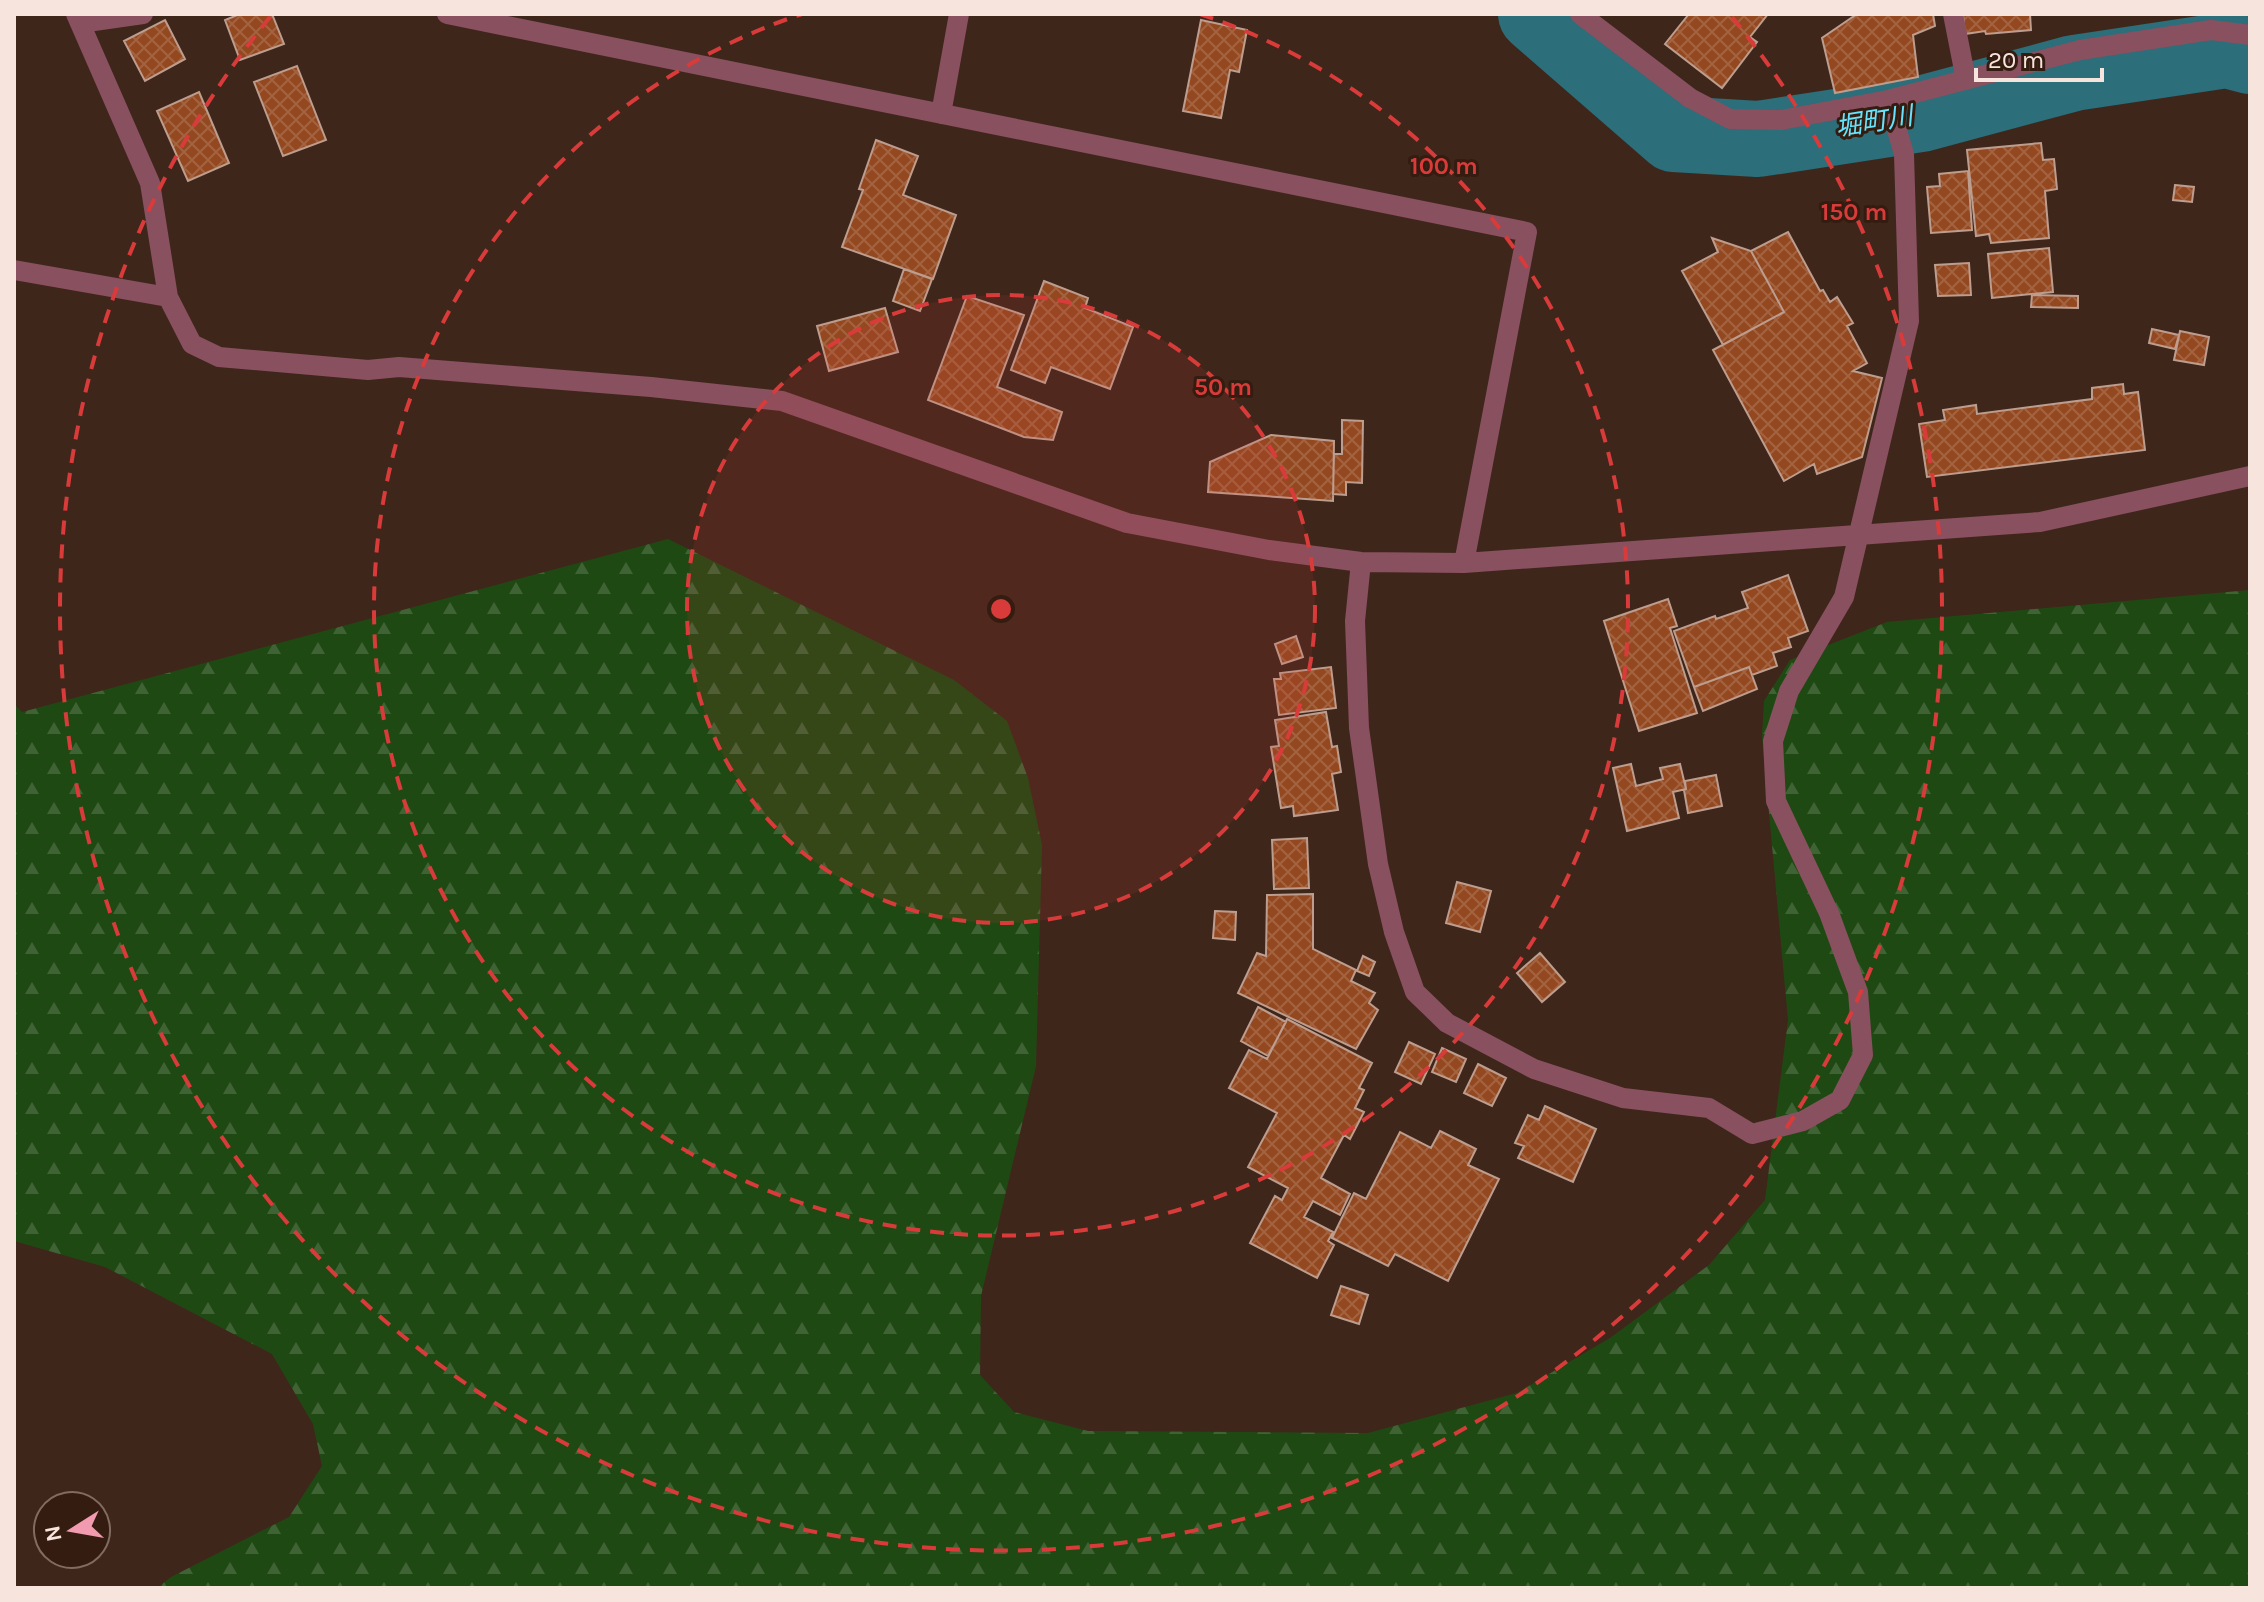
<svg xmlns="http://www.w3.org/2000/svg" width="2264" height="1602" font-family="Karla,'Noto Sans JP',sans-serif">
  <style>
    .forest { fill: url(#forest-firs) }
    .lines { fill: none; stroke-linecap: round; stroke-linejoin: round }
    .river { stroke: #2c6e7a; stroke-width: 76 }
    .building { fill: url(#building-cross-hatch); stroke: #bd9d8e; stroke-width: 2 }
    .minor { stroke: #895060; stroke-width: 20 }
    .ring { fill: none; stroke: #d93b3a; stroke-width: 4; stroke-dasharray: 14 10 }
    .labels { text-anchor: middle; stroke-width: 6; stroke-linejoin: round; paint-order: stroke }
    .water-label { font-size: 26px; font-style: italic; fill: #67e4fc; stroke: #341c10 }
    .centre { fill: #d93b3a; stroke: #341c10; stroke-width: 4 }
    .ring-label { font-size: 24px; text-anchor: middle; font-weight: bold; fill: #d93b3a; stroke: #341c10; stroke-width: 6; stroke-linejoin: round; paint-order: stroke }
  </style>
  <defs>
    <pattern id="forest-firs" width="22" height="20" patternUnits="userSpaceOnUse" patternTransform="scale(2)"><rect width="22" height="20" fill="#1f4913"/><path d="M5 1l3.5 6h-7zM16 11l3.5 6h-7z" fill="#406335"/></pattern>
    <pattern id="building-cross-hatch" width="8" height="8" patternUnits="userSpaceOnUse" patternTransform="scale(2)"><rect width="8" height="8" fill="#934820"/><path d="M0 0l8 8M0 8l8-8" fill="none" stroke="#a36240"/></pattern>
  </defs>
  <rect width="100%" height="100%" fill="#3f261a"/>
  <path class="forest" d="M668 539 954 680 1007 721 1028 778 1042 845 1036 1066 981 1296 980 1375 1014 1412 1088 1431 1368 1433 1517 1393 1610 1338 1709 1265 1765 1200 1788 1020 1762 736 1764 701 1790 660 1887 622 2250 590V1588H157L171 1577 289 1517 322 1466 313 1424 272 1354 105 1267 14 1241V704L22 712Z"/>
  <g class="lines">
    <path class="river" d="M1536 14 1674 134 1758 139 1921 114 2074 73 2227 50 2250 56"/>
  </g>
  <path class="building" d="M240 14H272L284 44 240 60 225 20Z
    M1689 14H1768L1750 37 1757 42 1722 88 1665 44Z
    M1857 14H1933L1935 26 1913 35 1918 77 1835 93 1822 38Z
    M1963 14H2030L2031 30 1986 34 1985 31 1965 34Z
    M165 20 185 59 145 81 124 41Z
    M1201 20 1247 30 1239 72 1230 70 1221 118 1183 111Z
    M297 66 326 140 283 156 254 82Z
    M199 92 229 163 188 181 157 111Z
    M876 140 918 156 903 195 956 215 933 279 842 247 863 190 859 189Z
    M2041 143 2043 160 2054 159 2057 189 2045 191 2049 238 1991 243 1989 234 1976 236 1967 150Z
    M1968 171 1972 230 1931 233 1927 187 1940 186 1939 174Z
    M2175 185 2194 187 2192 202 2173 200Z
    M1788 232 1820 291 1823 290 1830 302 1837 297 1853 323 1847 326 1867 363 1853 371 1882 378 1862 457 1817 474 1814 464 1784 481 1713 350 1784 312 1751 251Z
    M1712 238 1751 251 1784 312 1723 345 1682 271 1718 252Z
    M2049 248 2053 292 1992 298 1988 254Z
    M1969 263 1971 295 1938 296 1935 265Z
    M904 269 932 279 920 311 893 301Z
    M1044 281 1088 298 1085 308 1133 327 1110 389 1051 367 1045 383 1011 370Z
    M2032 295 2078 296V308L2031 307Z
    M967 296 1024 315 997 387 1062 412 1053 440 1024 437 928 400Z
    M885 308 898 352 829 371 817 326Z
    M2152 329 2179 335 2175 349 2149 343Z
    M2180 331 2209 337 2204 365 2174 360Z
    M2123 384 2124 394 2138 392 2145 450 1927 477 1919 424 1945 420 1943 410 1976 405 1977 414 2092 399V388Z
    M1342 420 1363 421 1362 483 1346 482V495L1333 494 1334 454H1342Z
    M1271 435 1334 441 1333 501 1208 492 1210 462Z
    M1788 575 1808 631 1788 638 1791 647 1773 653 1777 666 1752 675 1749 667 1694 687 1674 631 1715 616 1716 619 1748 608 1742 592Z
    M1668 599 1677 626 1670 628 1697 713 1639 731 1604 621Z
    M1296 636 1303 657 1282 664 1275 644Z
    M1331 667 1336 708 1279 715 1274 679H1281L1280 673Z
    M1749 667 1757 689 1703 711 1694 687Z
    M1326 712 1332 747 1337 746 1341 772 1332 774 1338 810 1294 816 1293 806 1281 808 1271 747 1279 746 1275 720Z
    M1631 764 1636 786 1663 779 1660 768 1680 764 1686 789 1673 792 1679 818 1627 831 1613 768Z
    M1716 775 1722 806 1688 813 1684 790 1686 789 1685 781Z
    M1307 838 1309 888 1274 889 1272 840Z
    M1457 882 1491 891 1480 932 1446 923Z
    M1313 894V949L1356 970 1351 981 1375 993 1369 1003 1378 1010 1356 1049 1238 993 1257 953 1266 956 1267 895Z
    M1215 911 1236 912 1235 940 1213 938Z
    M1540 953 1565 982 1542 1002 1517 973Z
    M1363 956 1375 962 1369 976 1357 971Z
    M1258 1007 1286 1022 1268 1056 1241 1041Z
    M1287 1019 1372 1063 1359 1088 1364 1090 1355 1108 1364 1112 1350 1139 1344 1135 1321 1178 1350 1194 1340 1215 1313 1201 1304 1217 1333 1232 1328 1241 1334 1245 1317 1278 1250 1243 1275 1196 1282 1200 1288 1188 1248 1167 1277 1113 1229 1088 1249 1050 1267 1059Z
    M1409 1042 1435 1054 1421 1084 1395 1072Z
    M1442 1048 1466 1059 1456 1082 1432 1072Z
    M1478 1064 1506 1078 1492 1106 1464 1093Z
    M1545 1106 1596 1129 1573 1182 1518 1158 1524 1146 1515 1143 1528 1115 1539 1120Z
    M1440 1131 1476 1149 1468 1165 1499 1179 1448 1281 1395 1254 1388 1266 1332 1238 1354 1193 1366 1199 1400 1132 1431 1148Z
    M1341 1286 1368 1295 1359 1324 1331 1315Z"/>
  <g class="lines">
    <path class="minor" d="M76 14 150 183 168 297
      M447 14 1527 232 1464 563
      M1580 14 1690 98 1730 119 1781 120 1888 100 2080 50 2211 30 2250 35
      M1953 14 1966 80
      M80 23 143 14
      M941 114 959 14
      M14 270 168 297 192 344 219 357 368 370 399 367 651 387 782 401 1127 523 1269 550 1361 562 1464 563 2040 522 2250 476
      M1361 562 1355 621 1359 728 1378 864 1394 932 1415 992 1447 1023 1534 1069 1623 1098 1709 1108 1752 1134 1803 1121 1840 1100 1863 1055 1858 992 1829 913 1776 801 1773 741 1789 691 1844 597 1909 321 1904 154 1888 100"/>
  </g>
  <circle cx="1001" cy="609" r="314" fill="#d93b3a" fill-opacity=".12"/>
  <g class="ring">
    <circle cx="1001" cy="609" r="314"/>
    <path d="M1200 14A627 627 0 1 1 802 14"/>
    <path d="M1732 17A941 941 0 1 1 270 17"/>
  </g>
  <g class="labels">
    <g class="water-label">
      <text transform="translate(1874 121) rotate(-9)" y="9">堀町川</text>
    </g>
  </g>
  <circle cx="1001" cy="609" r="12" class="centre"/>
  <g class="ring-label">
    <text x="1444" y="174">100 m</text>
    <text x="1854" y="220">150 m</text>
    <text x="1223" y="395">50 m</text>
  </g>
  <rect width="2264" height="1602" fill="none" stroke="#f7e5dd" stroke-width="32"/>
  <g transform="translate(72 1530) rotate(259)"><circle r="38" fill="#341c10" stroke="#826c62" stroke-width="2"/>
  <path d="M0-6L14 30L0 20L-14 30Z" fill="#f29aaf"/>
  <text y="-12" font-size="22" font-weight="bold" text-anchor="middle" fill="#f7e5dd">N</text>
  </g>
  <path d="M1976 68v12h126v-12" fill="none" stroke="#f7e5dd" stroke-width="4"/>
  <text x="1988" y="68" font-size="24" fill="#f7e5dd" stroke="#341c10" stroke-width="6" paint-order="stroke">20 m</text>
</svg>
